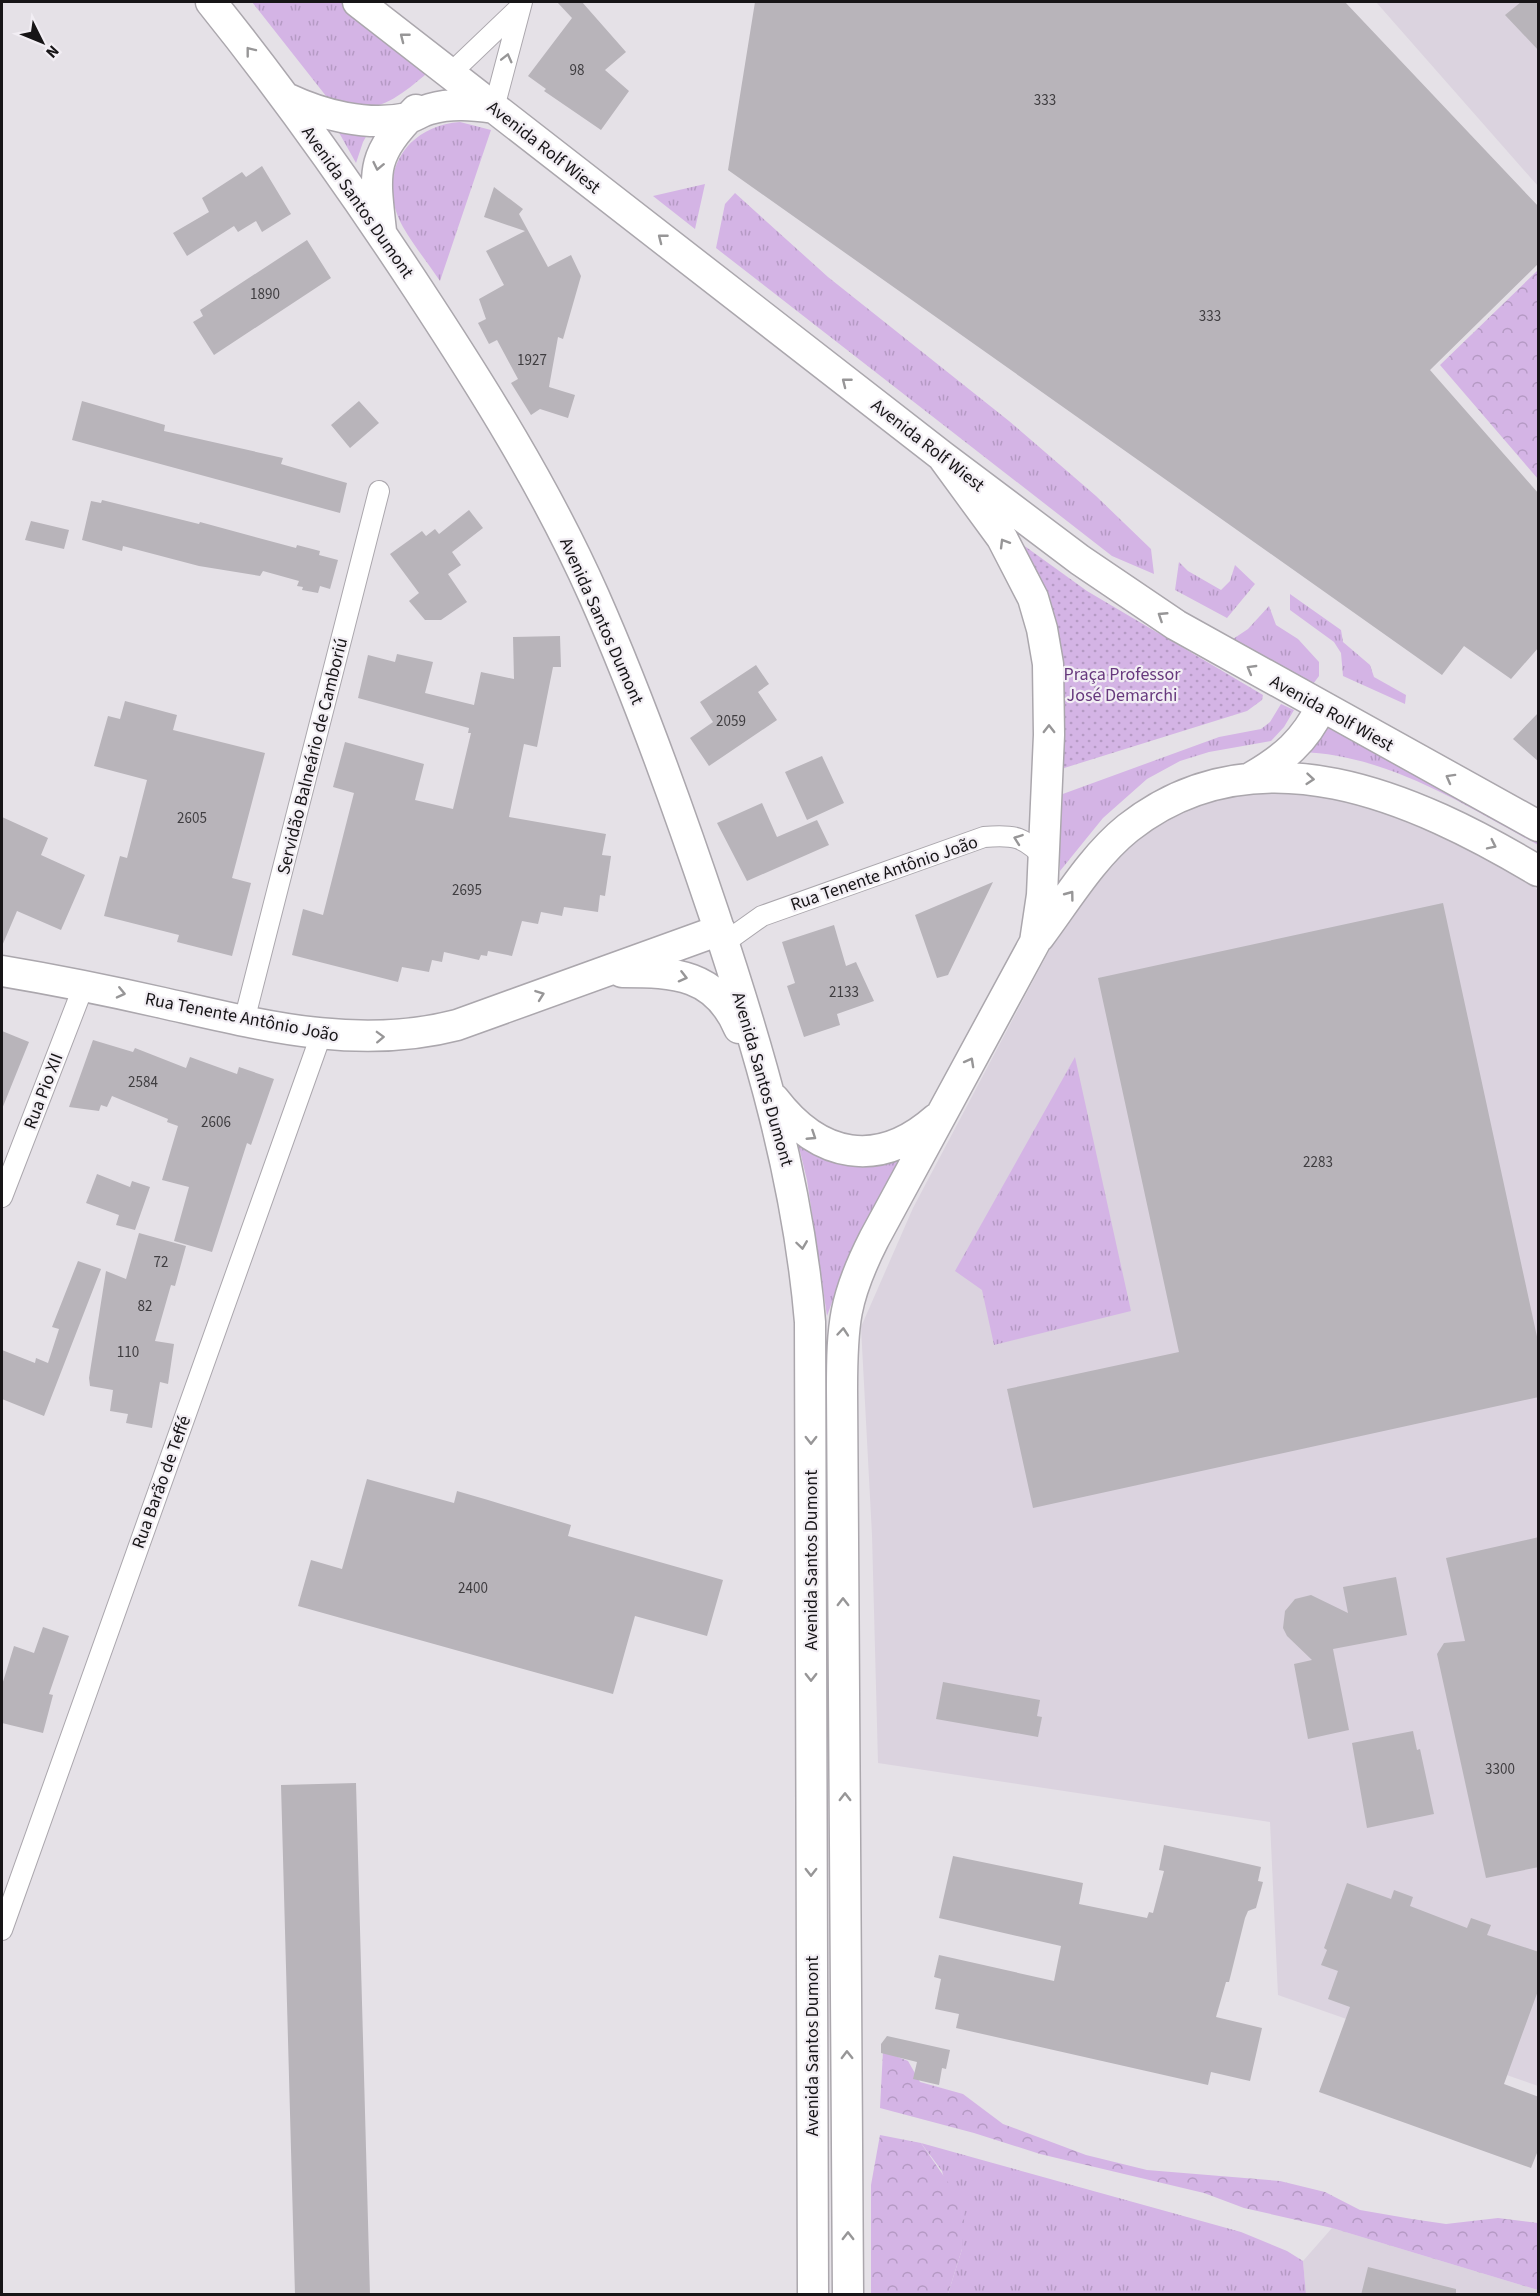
<svg xmlns="http://www.w3.org/2000/svg" width="1540" height="2296" font-family="'Source Sans 3',sans-serif">
  <style>
    .built { fill: #dbd3df }
    .grass { fill: url(#grass-tufts) }
    .forest { fill: url(#forest-crowns) }
    .park { fill: url(#park-dots) }
    .building { fill: #b8b4ba }
    .lines { fill: none; stroke-linecap: round; stroke-linejoin: round }
    .street-casing { stroke: #aba7ad; stroke-width: 22 }
    .primary-casing { stroke: #aba7ad; stroke-width: 33 }
    .street { stroke: #fff; stroke-width: 20 }
    .primary { stroke: #fff; stroke-width: 30 }
    .oneway { stroke: #979697 }
    .labels { text-anchor: middle; stroke-width: 4.5; stroke-linejoin: round; paint-order: stroke }
    .number-label { font-size: 15px; fill: #3f3d40 }
    .street-label { font-size: 18px; fill: #171517; stroke: #f2eef4 }
    .park-label { font-size: 18px; fill: #67397d; stroke: #f2eef4 }
  </style>
  <defs>
    <pattern id="grass-tufts" width="24" height="20" patternUnits="userSpaceOnUse" patternTransform="scale(1.5)"><rect width="24" height="20" fill="#d4b4e5"/><path d="M3 7l-1-3M5 7V3M7 7l1-3M15 17l-1-3M17 17v-4M19 17l1-3" fill="none" stroke="#b59ac4"/></pattern>
    <pattern id="forest-crowns" width="20" height="18" patternUnits="userSpaceOnUse" patternTransform="scale(1.5)"><rect width="20" height="18" fill="#d4b4e5"/><path d="M2 6a3 3 0 1 1 6 0M12 15a3 3 0 1 1 6 0" fill="none" stroke="#b59ac4"/></pattern>
    <pattern id="park-dots" width="8" height="8" patternUnits="userSpaceOnUse" patternTransform="scale(1.5)"><rect width="8" height="8" fill="#d4b4e5"/><path d="M2 2h.1M6 6h.1" fill="none" stroke="#b59ac4" stroke-width="1.8" stroke-linecap="round"/></pattern>
  </defs>
  <rect width="100%" height="100%" fill="#e5e1e7"/>
  <path class="built" d="M1376 2H1538V186L1522 168Z
    M1277 782 1383 801 1514 871 1538 890V2086L1278 1995 1270 1822 878 1763 872 1535 861 1327 913 1208 1079 894 1155 820Z
    M1332 2228 1538 2290V2294H1306L1303 2261Z"/>
  <path class="grass" d="M252 2H342L432 69C398 98 371 123 326 96Z
    M460 122 491 130 440 281C428 263 414 246 403 227 375 177 404 126 460 122Z
    M372 126 363 142 356 163 337 129Z
    M705 184 695 229 653 196Z
    M735 193 828 277 1009 421 1096 496 1151 549 1154 574 1112 556 716 248 725 204Z
    M1179 562 1188 571 1221 590 1230 581 1235 565 1255 584 1227 618 1175 590Z
    M1290 594 1341 630 1343 642 1370 665 1374 677 1406 695 1405 704 1343 676 1341 653 1334 642 1290 610Z
    M1269 606 1276 625 1298 639 1319 662V676L1310 688 1227 643 1248 629Z
    M1281 704 1294 710 1284 727 1271 741 1209 752 1180 761 1147 779 1103 818 1060 871V795L1219 737 1261 729 1270 722Z
    M1319 723 1538 840V845C1464 805 1389 755 1301 752Z
    M1075 1057 1131 1311 994 1345 982 1290 955 1271Z
    M796 1135 906 1153 844 1269 827 1316 807 1180Z
    M921 2143 1241 2232 1287 2251 1303 2261 1306 2294H948L962 2249 942 2171Z"/>
  <path class="forest" d="M1538 270V269V479L1440 365Z
    M883 2051 908 2061 920 2082 963 2094 1003 2124 1086 2155 1147 2170 1280 2181 1325 2192 1360 2210 1412 2219 1446 2224 1498 2218 1538 2223V2290L1332 2228 1244 2208 1204 2193 1040 2154 974 2133 880 2108Z
    M880 2135 921 2143 965 2207 962 2249 948 2294H871V2185Z"/>
  <path class="park" d="M1019 542 1087 591 1263 695 1262 700 1247 711 1061 769Z"/>
  <path class="building" d="M557 2H582L626 52 605 70 629 91 601 130 544 91 546 89 528 76 572 18Z
    M755 2H1345L1539 207V263L1430 370 1539 494V647L1511 679 1464 646 1442 675 728 170Z
    M1521 2H1539V51L1505 15Z
    M262 166 291 214 262 232 256 221 238 232 234 226 187 256 173 233 209 212 202 198 242 172 246 177Z
    M494 187 523 209 519 214 548 267 571 255 581 276 563 339 558 337 549 387 575 395 568 418 540 409 531 415 511 383 518 379 497 340 489 344 478 323 486 319 479 299 504 285 486 251 525 231 484 217Z
    M307 240 331 278 214 355 193 322 203 316 200 310Z
    M82 401 165 425 164 431 283 458 281 464 347 483 340 513 72 440Z
    M359 401 379 423 350 448 331 425Z
    M102 500 199 524 200 522 296 548 297 545 320 551 319 555 338 560 330 589 320 586 318 593 302 590 303 587 297 586 299 581 263 571 260 576 199 566 123 546 122 551 82 540 91 501 101 503Z
    M469 510 483 528 452 552 461 565 448 574 467 602 441 620H425L409 601 419 593 390 554 422 531 426 536 435 529 439 534Z
    M31 521 69 530 64 549 25 540Z
    M560 636 561 667H553L537 747 524 744 509 817 606 834 602 855 611 856 605 896 600 895 598 912 564 907 562 916 541 912 538 924 522 921 512 956 488 951 487 956 481 955 479 960 444 952 442 962 432 960 429 972 402 967 398 982 292 955 303 909 323 915 354 793 333 787 345 742 424 764 415 800 453 809 471 733H468L469 728 358 698 368 655 395 662 397 654 433 662 425 693 474 705 481 672 514 679 513 637Z
    M756 665 769 684 758 692 777 720 709 766 690 738 713 722 700 702Z
    M125 701 177 715 173 730 265 753 232 878 251 883 232 956 177 942 179 935 104 916 120 856 127 858 147 780 94 766 108 716 120 719Z
    M1539 712V762L1513 739Z
    M822 756 844 803 807 820 785 772Z
    M762 803 777 837 817 820 829 845 747 881 717 823Z
    M2 817 48 838 41 855 85 875 61 930 17 911 2 946Z
    M993 882 948 975 937 978 915 915Z
    M1443 903 1539 1346V1397L1033 1508 1007 1389 1179 1352 1098 978Z
    M834 925 846 966 856 962 874 1001 837 1014 840 1025 804 1037 787 986 795 983 782 942Z
    M2 1031 29 1042 2 1109Z
    M93 1040 133 1052 135 1048 186 1068 190 1057 237 1074 239 1067 274 1079 251 1145 247 1143 212 1252 174 1241 189 1187 162 1180 178 1126 167 1122 168 1119 112 1096 107 1107 101 1105 99 1111 69 1107Z
    M97 1174 130 1187 132 1181 150 1187 135 1230 116 1225 119 1215 86 1203Z
    M139 1233 186 1246 175 1286 171 1285 155 1341 174 1344 168 1384 160 1382 152 1428 126 1423 128 1414 110 1411 113 1390 90 1386 89 1378 106 1271 126 1279Z
    M78 1261 101 1269 44 1416 2 1399V1350L35 1363 36 1358 48 1363 59 1329 52 1327Z
    M367 1479 454 1503 457 1491 488 1500 571 1525 568 1536 723 1580 707 1636 635 1616 613 1694 298 1606 311 1560 342 1569Z
    M1539 1537V1867L1486 1878 1437 1654 1444 1643 1465 1641 1446 1558Z
    M1396 1577 1407 1635 1333 1649 1349 1730 1308 1739 1294 1664 1312 1660 1287 1636 1283 1628 1285 1611 1295 1599 1311 1595 1348 1613 1343 1587Z
    M43 1627 69 1636 49 1694 53 1695 43 1733 2 1723V1685L14 1646 34 1653Z
    M943 1682 1040 1700 1037 1716 1042 1717 1038 1737 936 1719Z
    M1413 1731 1417 1750 1420 1749 1434 1814 1367 1828 1352 1743Z
    M356 1783 370 2295H295L281 1785Z
    M1164 1845 1261 1867 1258 1881 1263 1882 1256 1908 1248 1911 1245 1918 1229 1982H1226L1216 2017 1262 2028 1250 2081 1211 2072 1208 2085 956 2028 959 2014 935 2009 941 1979 934 1977 939 1955 1054 1981 1061 1946 939 1918 953 1856 1083 1883 1079 1904 1147 1918 1149 1912 1153 1913 1164 1871 1159 1870Z
    M1347 1883 1391 1899 1394 1890 1413 1897 1410 1906 1467 1928 1471 1918 1491 1925 1487 1935 1539 1952V1988L1504 2084 1539 2097V2148L1531 2168 1319 2092 1350 2007 1328 1999 1338 1971 1321 1965 1327 1950 1324 1948Z
    M887 2036 950 2050 946 2069 942 2068 939 2085 913 2079 917 2062 881 2053V2044Z
    M1368 2267 1456 2289V2295H1361Z"/>
  <g class="lines">
    <defs>
      <path id="street" d="M451 73 519 8
        M494 108 522 2
        M724 943 762 916 984 837C1015 834 1024 837 1046 859
        M244 1021 379 491
        M2 1197 84 985
        M2 1930 321 1035"/>
      <path id="primary" d="M211 2C285 94 353 190 418 289 483 388 546 488 594 596 640 700 678 807 714 914 759 1049 798 1180 810 1322L813 2294
        M358 2 942 456 1080 560 1176 625 1538 826
        M286 98C322 115 367 127 408 118 415 116 422 111 430 109 452 103 472 105 494 108
        M381 231C374 169 371 156 416 110
        M1252 777C1283 759 1305 741 1321 707
        M1039 937C1066 901 1092 857 1128 828 1257 726 1416 798 1538 871
        M2 971C56 980 110 991 163 1003 261 1025 357 1051 457 1025L720 930
        M622 972C675 972 716 974 739 1028
        M774 1099C819 1158 878 1170 936 1119
        M848 2294 842 1390C842 1324 844 1298 874 1239L1035 942 1042 895 1049 735 1048 664 1042 629 1033 598 1002 538 942 456"/>
    </defs>
    <use href="#street" class="street-casing"/>
    <use href="#primary" class="primary-casing"/>
    <use href="#street" class="street"/>
    <use href="#primary" class="primary"/>
  </g>
  <defs><path id="oneway-chevron" d="M-2-3.5L2.5 0L-2 3.5" fill="none" stroke-width="1.6" stroke-linecap="round" stroke-linejoin="round" transform="scale(1.5)"/></defs>
  <g class="oneway">
    <use href="#oneway-chevron" transform="translate(404 37) rotate(-142)"/>
    <use href="#oneway-chevron" transform="translate(250 51) rotate(-128)"/>
    <use href="#oneway-chevron" transform="translate(507 58) rotate(-76)"/>
    <use href="#oneway-chevron" transform="translate(378 166) rotate(102)"/>
    <use href="#oneway-chevron" transform="translate(662 238) rotate(-142)"/>
    <use href="#oneway-chevron" transform="translate(846 382) rotate(-142)"/>
    <use href="#oneway-chevron" transform="translate(1004 543) rotate(-121)"/>
    <use href="#oneway-chevron" transform="translate(1162 616) rotate(-147)"/>
    <use href="#oneway-chevron" transform="translate(1251 669) rotate(-150)"/>
    <use href="#oneway-chevron" transform="translate(1049 729) rotate(-90)"/>
    <use href="#oneway-chevron" transform="translate(1450 778) rotate(-151)"/>
    <use href="#oneway-chevron" transform="translate(1310 779) rotate(5)"/>
    <use href="#oneway-chevron" transform="translate(1018 839) rotate(-160)"/>
    <use href="#oneway-chevron" transform="translate(1492 845) rotate(26)"/>
    <use href="#oneway-chevron" transform="translate(1070 895) rotate(-53)"/>
    <use href="#oneway-chevron" transform="translate(683 977) rotate(14)"/>
    <use href="#oneway-chevron" transform="translate(121 993) rotate(13)"/>
    <use href="#oneway-chevron" transform="translate(540 995) rotate(-20)"/>
    <use href="#oneway-chevron" transform="translate(380 1037) rotate(-2)"/>
    <use href="#oneway-chevron" transform="translate(970 1062) rotate(-61)"/>
    <use href="#oneway-chevron" transform="translate(812 1136) rotate(33)"/>
    <use href="#oneway-chevron" transform="translate(802 1245) rotate(82)"/>
    <use href="#oneway-chevron" transform="translate(843 1332) rotate(-85)"/>
    <use href="#oneway-chevron" transform="translate(811 1440) rotate(90)"/>
    <use href="#oneway-chevron" transform="translate(843 1602) rotate(-90)"/>
    <use href="#oneway-chevron" transform="translate(811 1677) rotate(90)"/>
    <use href="#oneway-chevron" transform="translate(845 1797) rotate(-90)"/>
    <use href="#oneway-chevron" transform="translate(811 1872) rotate(90)"/>
    <use href="#oneway-chevron" transform="translate(847 2055) rotate(-91)"/>
    <use href="#oneway-chevron" transform="translate(848 2236) rotate(-90)"/>
  </g>
  <g class="labels">
    <g class="number-label">
      <text x="577" y="75">98</text>
      <text x="1045" y="105">333</text>
      <text x="265" y="299">1890</text>
      <text x="1210" y="321">333</text>
      <text x="532" y="365">1927</text>
      <text x="731" y="726">2059</text>
      <text x="192" y="823">2605</text>
      <text x="467" y="895">2695</text>
      <text x="844" y="997">2133</text>
      <text x="143" y="1087">2584</text>
      <text x="216" y="1127">2606</text>
      <text x="1318" y="1167">2283</text>
      <text x="161" y="1267">72</text>
      <text x="145" y="1311">82</text>
      <text x="128" y="1357">110</text>
      <text x="473" y="1593">2400</text>
      <text x="1500" y="1774">3300</text>
    </g>
    <g class="street-label">
      <text transform="translate(544 147) rotate(38)" y="6">Avenida Rolf Wiest</text>
      <text transform="translate(358 202) rotate(55)" y="6">Avenida Santos Dumont</text>
      <text transform="translate(928 445) rotate(38)" y="6">Avenida Rolf Wiest</text>
      <text transform="translate(602 621) rotate(66)" y="6">Avenida Santos Dumont</text>
      <text transform="translate(1332 713) rotate(29)" y="6">Avenida Rolf Wiest</text>
      <text transform="translate(312 756) rotate(-76)" y="6">Servidão Balneário de Camboriú</text>
      <text transform="translate(884 873) rotate(-19)" y="6">Rua Tenente Antônio João</text>
      <text transform="translate(242 1017) rotate(11)" y="6">Rua Tenente Antônio João</text>
      <text transform="translate(763 1079) rotate(74)" y="6">Avenida Santos Dumont</text>
      <text transform="translate(43 1091) rotate(-69)" y="6">Rua Pio XII</text>
      <text transform="translate(161 1482) rotate(-70)" y="6">Rua Barão de Teffé</text>
      <text transform="translate(811 1560) rotate(-90)" y="6">Avenida Santos Dumont</text>
      <text transform="translate(812 2046) rotate(-90)" y="6">Avenida Santos Dumont</text>
    </g>
    <g class="park-label">
      <text x="1122" y="680">Praça Professor<tspan x="1122" dy="21">José Demarchi</tspan></text>
    </g>
  </g>
  <rect width="1540" height="2296" fill="none" stroke="#171517" stroke-width="6"/>
  <g transform="translate(42 42) rotate(133)" stroke="#f2eef4" stroke-width="4.5" paint-order="stroke">
  <path d="M0-4.5L10 22L0 15L-10 22Z" fill="#171517"/>
  <text y="-9" font-size="16" font-weight="bold" text-anchor="middle" fill="#171517">N</text>
  </g>
</svg>
